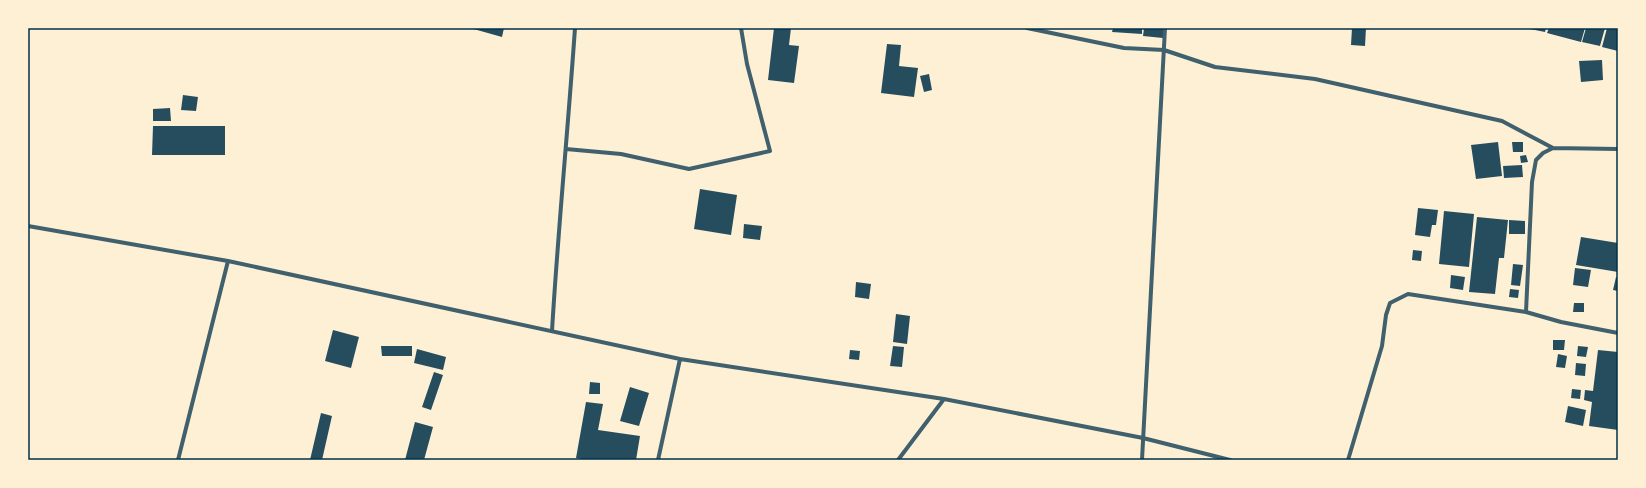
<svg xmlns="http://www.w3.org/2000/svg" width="1646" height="488" font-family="Spectral,serif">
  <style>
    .building { fill: #264d5e }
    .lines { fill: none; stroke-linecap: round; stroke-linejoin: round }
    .minor { stroke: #3f606c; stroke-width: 4 }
    .neatline { fill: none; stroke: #003049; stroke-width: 1.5 }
  </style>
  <rect width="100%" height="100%" fill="#fdf0d5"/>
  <path class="building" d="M470 28H504L502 37Z
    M774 28H791L789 45 799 46 794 83 768 80Z
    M1113 28H1142V34L1112 32Z
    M1144 28H1164L1163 38 1143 36Z
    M1352 28H1366L1365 46 1351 45Z
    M1525 28H1546L1545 32Z
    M1549 28H1585L1581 42 1547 33Z
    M1586 28H1605L1600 46 1582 42Z
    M1607 28H1618V51L1602 47Z
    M887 44 901 45 899 66 918 68 914 97 881 93Z
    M1602 60 1603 80 1581 82 1579 61Z
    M929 74 932 90 924 92 920 76Z
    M183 95 198 97 196 111 181 110Z
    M170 108 171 121H153V109Z
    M153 126H225V155H152Z
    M1498 142 1502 176 1476 179 1471 145Z
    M1512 142H1523V152H1513Z
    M1526 155 1528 162 1521 163 1520 156Z
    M1522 165 1523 177 1504 178 1503 166Z
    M700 189 737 195 731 235 694 229Z
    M1418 208 1438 210 1436 225H1432L1430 237 1415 235Z
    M1444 211 1474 214 1469 267 1439 264Z
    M1477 217 1508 220 1504 258H1499L1495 294 1469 292Z
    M1509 220 1525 221V234H1509Z
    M744 224 762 226 760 240 743 238Z
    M1581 237 1618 243V272L1576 265Z
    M1413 250 1422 251 1421 261 1412 260Z
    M1513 264 1523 265 1520 286 1511 285Z
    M1575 268 1591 270 1588 287 1573 285Z
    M1451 275 1465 277 1463 290 1450 288Z
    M1616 277 1618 278V291L1613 290Z
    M856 282 871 284 869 299 855 297Z
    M1510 289 1519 290 1518 298 1509 297Z
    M1574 303H1584V312H1573Z
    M896 314 910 316 907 344 893 342Z
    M333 330 359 337 351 368 325 361Z
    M1553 340H1565L1564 350H1553Z
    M381 346H412V356H382Z
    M893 346 904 347 902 367 890 366Z
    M1578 346 1588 347 1586 357 1577 356Z
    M417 349 446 357 443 370 414 363Z
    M850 350 860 351 859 360 849 359Z
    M1598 350 1618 352V430L1589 426 1592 402 1584 400 1585 390 1593 391Z
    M1558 354 1567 356 1565 368 1556 367Z
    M1576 363 1586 364 1585 376 1575 375Z
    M434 372 443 375 431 410 422 407Z
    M590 382 600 383V394H589Z
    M630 387 649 393 639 426 620 421Z
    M1572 389 1581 390 1580 399 1571 398Z
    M586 402 603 404 598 430 640 436 636 460H587L576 458Z
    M1568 406 1586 410 1583 426 1565 422Z
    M321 413 332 416 322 460H310Z
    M415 422 433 427 424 460H405Z"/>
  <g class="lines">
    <path class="minor" d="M1027 28 1124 48 1164 50 1215 67 1315 79 1502 121 1553 148
      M566 149 621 154 689 169 770 151 747 64 741 28
      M28 226 228 261 680 359 944 399 1143 438 1230 460
      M1526 312 1532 182 1536 160 1543 153 1553 148 1618 149
      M552 331C558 230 568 129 575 28
      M178 460 228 261
      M658 460 680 359
      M898 460 944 399
      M1142 460 1165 28
      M1348 460 1382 346 1386 315 1390 303 1408 294 1526 312 1561 322 1618 333"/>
  </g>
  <rect width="1646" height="488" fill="none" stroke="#fdf0d5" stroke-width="58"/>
  <rect x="29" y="29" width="1588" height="430" class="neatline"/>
</svg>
